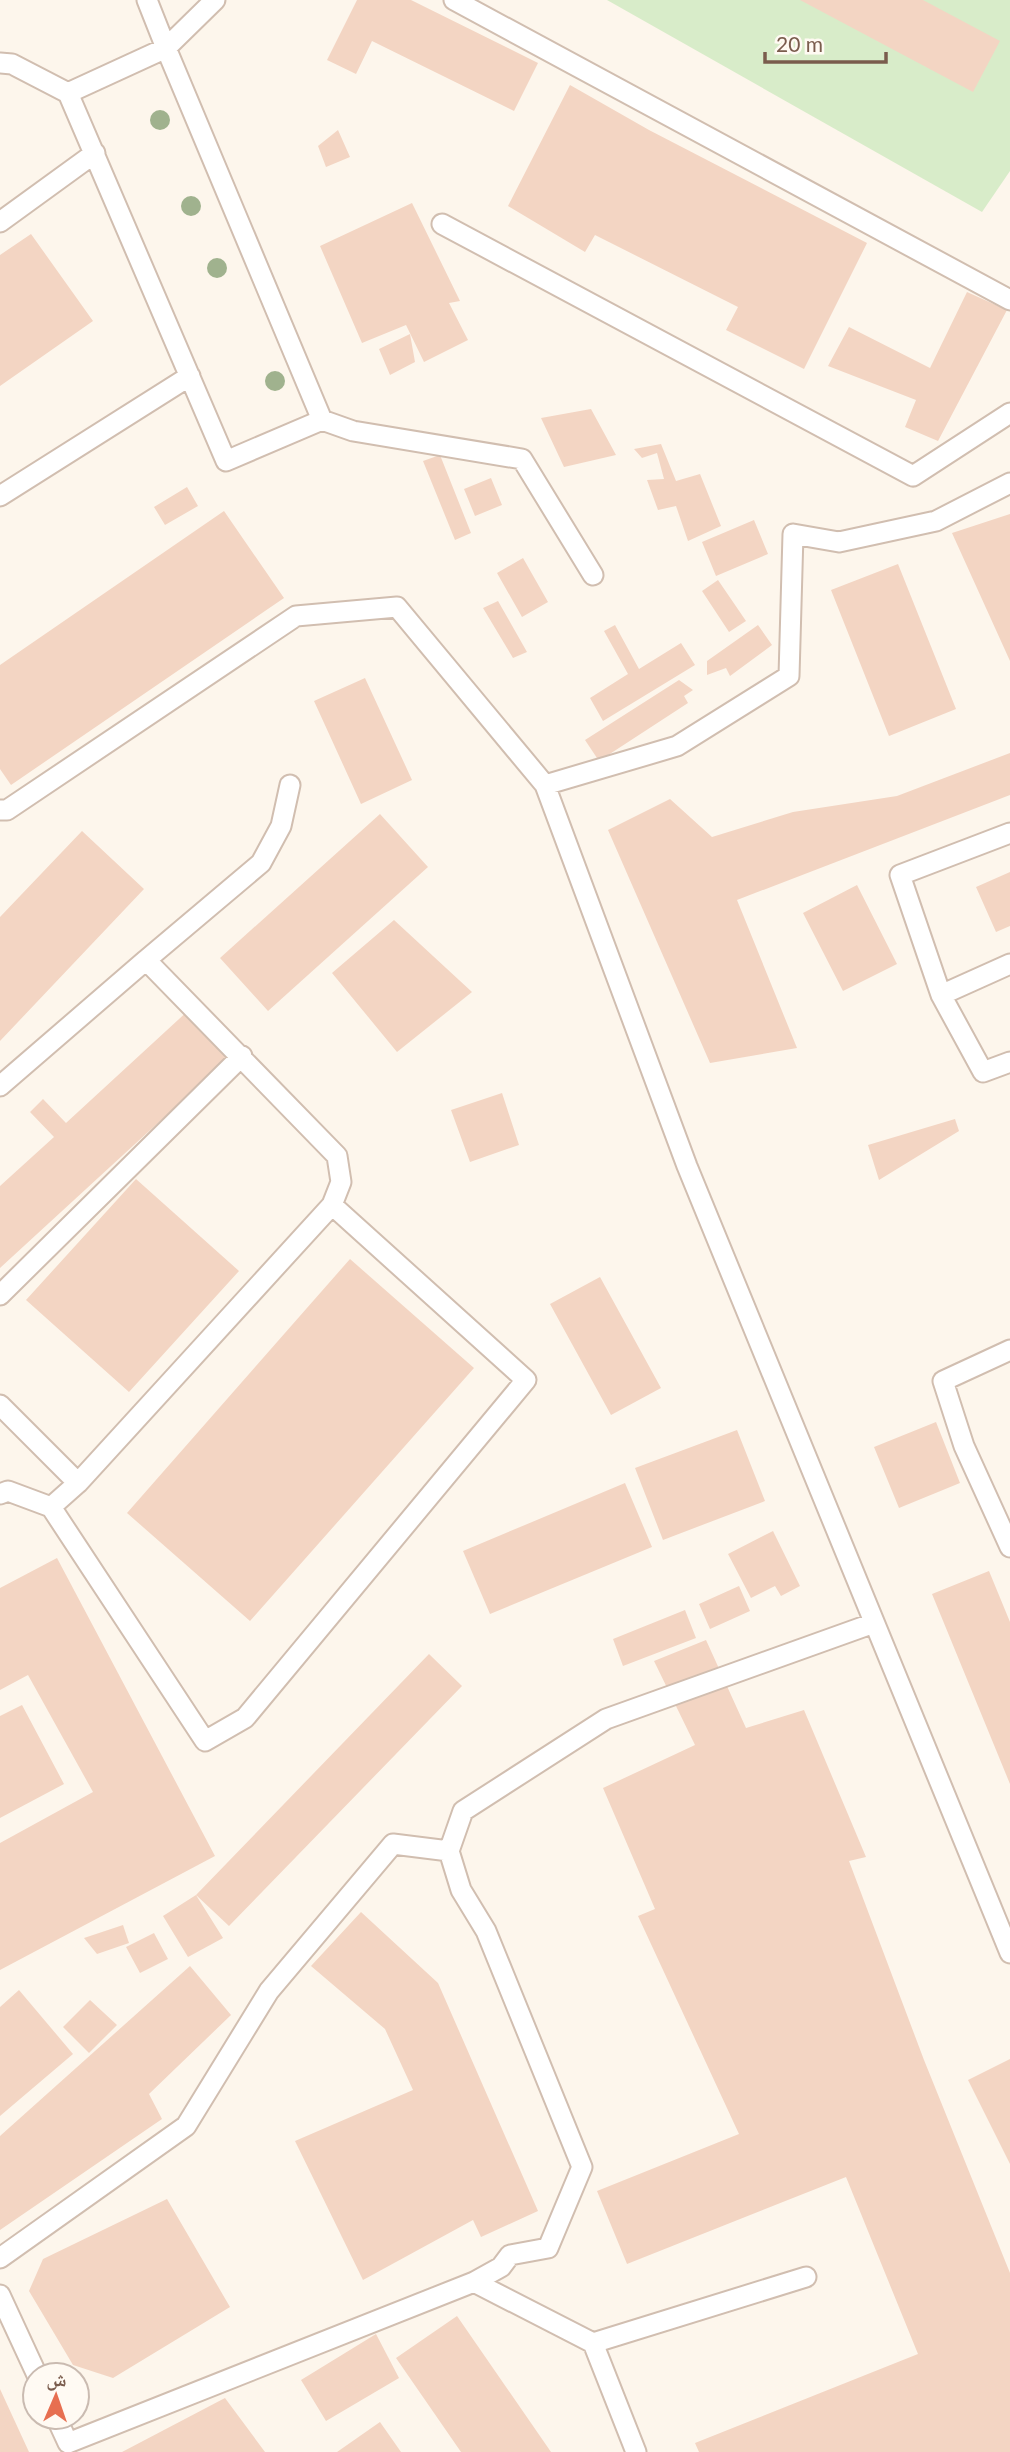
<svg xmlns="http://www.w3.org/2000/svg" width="1010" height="2452" font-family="Lato,'Noto Naskh Arabic',sans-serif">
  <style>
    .green { fill: #d8ecc9 }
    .building { fill: #f3d5c3 }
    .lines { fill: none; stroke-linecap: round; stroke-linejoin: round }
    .service-casing { stroke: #d1beb0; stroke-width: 23 }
    .service { stroke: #fff; stroke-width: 19 }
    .tree { fill: #a0b28e }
  </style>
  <rect width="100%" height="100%" fill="#fdf6ec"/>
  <path class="green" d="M607 0H1010V171L982 212Z"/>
  <path class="building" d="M357 0H411L538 63 514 111 372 41 356 74 327 60Z
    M800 0H923L1000 41 973 92Z
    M570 85 649 130 867 243 804 369 726 330 738 307 595 235 585 252 508 206Z
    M338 130 350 157 326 167 318 146Z
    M412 203 460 301 449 303 468 340 424 362 406 325 362 343 320 246Z
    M31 234 93 321 0 386V255Z
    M967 292 1007 310 938 441 905 427 916 400 828 366 849 327 930 368Z
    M410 334 415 362 390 375 379 349Z
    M591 409 616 455 564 467 541 418Z
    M661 444 676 481 700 474 721 526 688 541 676 506 658 510 647 480 664 479 657 453 642 458 634 449Z
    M440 455 471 533 455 540 423 461Z
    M491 478 502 505 475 516 464 489Z
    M187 487 198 506 165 525 154 507Z
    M224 511 284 598 11 785 0 769V665Z
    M1010 514V661L952 533Z
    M754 520 768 554 716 576 702 542Z
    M523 558 548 602 522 617 497 573Z
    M898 564 956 709 889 736 831 590Z
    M718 580 746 621 729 632 702 591Z
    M498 601 527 652 513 658 483 608Z
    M615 625 639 669 681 643 695 665 603 721 590 698 628 674 604 631Z
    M758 625 772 645 730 676 726 668 707 675V661Z
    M365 678 412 780 361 804 314 701Z
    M679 680 693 690 684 696 688 703 599 761 585 740Z
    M1010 753V795L737 900 797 1048 710 1063 608 830 670 799 712 837 793 812 897 796Z
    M380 814 428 867 268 1011 220 958Z
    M82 831 144 889 0 1041V917Z
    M1010 872V926L996 932 976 887Z
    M857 885 897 964 843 991 803 913Z
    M394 920 472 992 397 1052 332 973Z
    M191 1008 233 1054 0 1268V1186L54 1137 30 1112 43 1099 66 1123Z
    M502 1093 519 1145 470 1162 451 1110Z
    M955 1119 959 1131 879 1180 868 1145Z
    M136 1179 239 1271 129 1392 26 1300Z
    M350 1259 474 1368 250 1621 127 1513Z
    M600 1277 661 1388 611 1415 550 1304Z
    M936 1422 960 1483 899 1508 874 1447Z
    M737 1430 765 1501 663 1540 635 1468Z
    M625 1483 652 1547 490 1614 463 1551Z
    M773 1531 800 1586 781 1596 775 1586 751 1598 728 1554Z
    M57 1558 215 1856 0 1970V1843L93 1792 28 1675 0 1690V1588Z
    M989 1571 1010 1622V1784L932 1594Z
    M739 1586 750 1611 710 1629 699 1604Z
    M685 1610 696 1638 623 1666 613 1639Z
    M706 1640 746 1728 804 1710 866 1857 849 1861 924 2060 1010 2273V2452H699L695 2443 918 2354 846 2177 627 2264 597 2191 739 2134 638 1916 655 1909 603 1788 695 1745 654 1661Z
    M429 1654 462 1686 229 1926 196 1895Z
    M22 1705 64 1784 0 1818V1716Z
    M196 1895 223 1938 188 1957 163 1916Z
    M361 1912 438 1983 538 2211 481 2237 473 2220 363 2280 295 2141 413 2090 385 2029 311 1966Z
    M123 1925 129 1943 97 1954 84 1938Z
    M154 1933 168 1959 140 1973 126 1947Z
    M190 1966 231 2015 149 2094 162 2119 0 2230V2136Z
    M19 1990 73 2054 0 2116V2007Z
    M90 2000 117 2025 89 2053 63 2027Z
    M1010 2059V2164L968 2080Z
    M167 2199 230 2307 113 2378 73 2365 29 2291 43 2259Z
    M457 2316 551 2452H461L396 2358Z
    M376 2334 399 2378 326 2421 301 2380Z
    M0 2389 29 2452H0Z
    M225 2398 265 2452H122Z
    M380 2422 401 2452H337Z"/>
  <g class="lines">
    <defs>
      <path id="service" d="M215 0 166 48 322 420
        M454 0 1010 300
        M0 63 12 64 68 93 226 461 322 420 353 431 522 459 593 575
        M68 93 166 48 147 0
        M0 222 95 153
        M442 224 913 476 1010 413
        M0 496 190 376
        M545 785 677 746 789 676 793 534 839 542 936 521 1010 483
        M0 810H7L296 616 397 607 545 785 687 1166 1010 1953
        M1010 833 900 875 941 995 983 1072 1010 1062
        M146 960 261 863 281 826 290 785
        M941 995 1010 964
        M0 1086 146 960 337 1156 341 1182 332 1205
        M0 1295 242 1056
        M1010 1350 943 1381 964 1446 1010 1547
        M0 1405 78 1483
        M0 1494 8 1491 51 1507 205 1741 245 1718 526 1380 332 1205 78 1483 51 1507
        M0 2258 186 2126 269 1991 393 1844 449 1851
        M474 2282 593 2343 636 2452
        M0 2295 37 2375
        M593 2343 806 2277
        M56 2417 68 2443 474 2282 501 2267 510 2255 548 2248 582 2167 486 1931 461 1890 449 1851 463 1811 606 1719 874 1623"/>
    </defs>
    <use href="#service" class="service-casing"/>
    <use href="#service" class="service"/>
  </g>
  <g class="tree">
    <circle cx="160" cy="120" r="10"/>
    <circle cx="191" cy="206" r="10"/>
    <circle cx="217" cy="268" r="10"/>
    <circle cx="275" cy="381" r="10"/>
  </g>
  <g transform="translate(56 2396) rotate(2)"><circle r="33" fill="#fffaf3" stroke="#cabbb1" stroke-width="2"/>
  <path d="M0-5L12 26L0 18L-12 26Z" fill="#e76f51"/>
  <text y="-10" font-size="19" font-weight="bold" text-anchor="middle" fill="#7a5c4d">ش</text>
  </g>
  <path d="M765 52v10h121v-10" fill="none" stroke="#7a5c4d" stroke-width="3.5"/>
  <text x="776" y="52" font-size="21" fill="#7a5c4d" stroke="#fffaf3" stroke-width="5" paint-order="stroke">20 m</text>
</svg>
